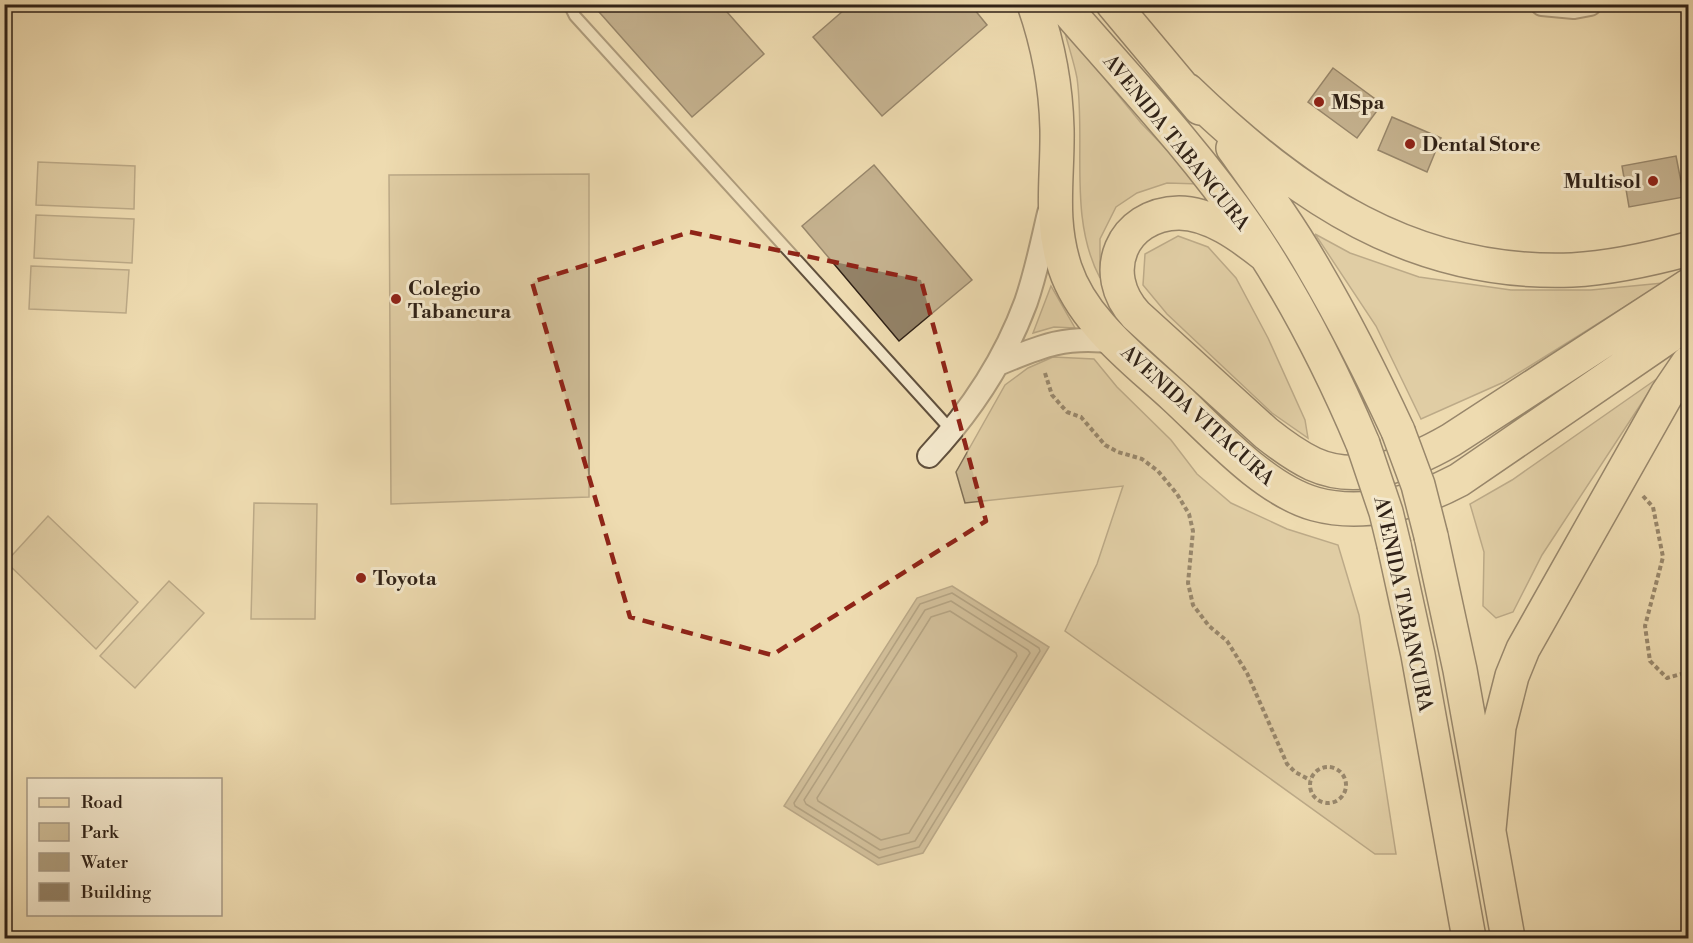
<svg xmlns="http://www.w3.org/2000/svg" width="1693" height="943" font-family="'Libre Bodoni',serif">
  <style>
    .green { fill: #cebc96; stroke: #7f6f56; stroke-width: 1.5 }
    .water { fill: #ad9c7c; stroke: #7b6b54; stroke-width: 1.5 }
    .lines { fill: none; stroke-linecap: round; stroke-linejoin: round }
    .shore { stroke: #6e5f4a; stroke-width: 1.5 }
    .building { fill: #938267; stroke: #302217; stroke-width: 1.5 }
    .service-casing { stroke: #60503d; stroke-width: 14 }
    .minor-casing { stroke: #60503d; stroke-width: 26 }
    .primary-casing { stroke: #302217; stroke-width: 36 }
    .path { stroke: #302217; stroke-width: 4; stroke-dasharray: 4.5 3; stroke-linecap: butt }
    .service { stroke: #f4e8cc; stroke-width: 10 }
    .minor { stroke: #f4e8cc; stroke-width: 22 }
    .primary { stroke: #eedbb0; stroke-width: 33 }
    .primary-bridge-casing { stroke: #302217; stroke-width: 36; stroke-linecap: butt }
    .primary-bridge { stroke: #eedbb0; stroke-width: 33 }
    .marked { fill: none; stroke: #8f2418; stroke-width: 4.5; stroke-dasharray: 12 8; stroke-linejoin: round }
    .poi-dot { fill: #8f2418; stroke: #f4e8cc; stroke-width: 2 }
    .labels { text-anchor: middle; stroke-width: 6; stroke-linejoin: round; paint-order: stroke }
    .poi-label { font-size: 20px; font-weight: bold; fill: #302217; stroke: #f4e8cc; text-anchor: start }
    .street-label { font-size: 20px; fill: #302217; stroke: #f4e8cc }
  </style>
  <rect width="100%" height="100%" fill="#eedbb0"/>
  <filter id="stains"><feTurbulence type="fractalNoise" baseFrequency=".00333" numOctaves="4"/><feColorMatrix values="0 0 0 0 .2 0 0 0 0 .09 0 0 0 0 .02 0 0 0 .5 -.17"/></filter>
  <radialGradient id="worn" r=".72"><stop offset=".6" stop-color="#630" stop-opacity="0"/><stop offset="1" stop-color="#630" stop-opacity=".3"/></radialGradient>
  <path class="green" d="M1064 29 1141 123 1200 184 1167 183 1137 193 1116 207 1100 239V278C1068 218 1086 143 1077 78 1074 62 1068 45 1064 29Z
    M38 162 135 166 134 209 36 205Z
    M589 174V497L391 504 389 175Z
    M36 215 134 219 132 263 34 258Z
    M1315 234 1350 253 1419 277 1511 290H1591L1663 283 1504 382 1421 419 1376 326Z
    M1178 236 1208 247 1236 278 1268 338 1305 420 1308 438 1272 413 1167 314 1143 285 1145 254Z
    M31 266 129 270 126 313 29 309Z
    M1051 286 1075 328 1054 327 1033 333Z
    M1053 357 1094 359 1117 387 1171 440 1197 474 1231 503 1287 529 1338 545 1359 615 1396 854H1375L1065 631 1097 564 1123 486 965 503 956 472 1005 385 1028 368Z
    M1658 378 1542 555 1513 612 1496 618 1483 606 1484 552 1470 504 1512 480Z
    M254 503 317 504 315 619H251Z
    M48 516 138 602 96 649 6 562Z
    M169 581 204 613 135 688 100 656Z"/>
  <path class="water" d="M952 586 1049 647 923 853 878 865 784 806 917 598Z"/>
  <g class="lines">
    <path class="shore" d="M952 593 1039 648 1040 651 919 847 879 858 795 806 794 803 920 604Z
      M951 601 1028 650 1030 653 915 841 880 850 806 804 804 800 925 610Z
      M950 611 1016 653 1017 656 909 833 881 840 818 801 817 798 931 617Z"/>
  </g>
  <path class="building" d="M592 4H720L764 54 692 117Z
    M851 4H970L987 25 882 116 813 37Z
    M1333 68 1382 104 1357 138 1308 102Z
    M1392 117 1441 138 1427 172 1378 150Z
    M1676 156 1684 197 1629 207 1622 166Z
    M874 165 972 280 899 341 802 226Z"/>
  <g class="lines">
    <defs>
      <path id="service" d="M569 4 575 16 952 431"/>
      <path id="minor" d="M1542 4 1574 7 1590 4
        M998 364C1041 346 1067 335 1115 342
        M929 456C971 411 1005 359 1026 302 1036 273 1042 243 1049 213"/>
      <path id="primary" d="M1034 4C1048 44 1056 87 1057 129 1058 178 1049 219 1065 268 1072 289 1085 309 1100 326 1122 352 1150 374 1175 397 1213 432 1264 490 1315 504 1363 517 1416 503 1459 480L1688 323
        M1062 4C1125 77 1193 148 1248 228 1294 296 1331 368 1363 444
        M1113 4 1200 108
        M1187 90C1297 196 1412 276 1572 270 1611 268 1651 259 1688 249
        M1233 148C1261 187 1289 225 1313 267 1344 320 1372 375 1398 431
        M1265 255C1241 236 1210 213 1179 213 1122 214 1097 273 1136 315L1266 433C1281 445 1296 456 1313 464 1359 485 1411 463 1451 440L1688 286
        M1431 536 1460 670 1508 938
        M1394 545 1418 655 1469 938
        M1489 829 1499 727 1512 676 1523 649 1667 394 1688 363"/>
    </defs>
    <use href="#service" class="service-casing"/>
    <use href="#minor" class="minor-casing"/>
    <use href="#primary" class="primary-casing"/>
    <path class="path" d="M1045 373 1052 395 1067 412 1081 417 1105 445 1118 452 1142 459 1158 471 1177 494 1189 514 1193 531 1188 583 1193 605 1209 626 1227 641 1247 673 1287 764 1295 772 1310 780
      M1643 496 1653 507 1663 557 1645 626 1650 661 1667 678 1688 672
      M1310 785a18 18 0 1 1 36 0a18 18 0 1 1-36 0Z"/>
    <use href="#service" class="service"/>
    <use href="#minor" class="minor"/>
    <use href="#primary" class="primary"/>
    <defs>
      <path id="primary-bridge" d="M1398 431 1418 485 1431 536
        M1363 444 1386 512 1394 545"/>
    </defs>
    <use href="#primary-bridge" class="primary-bridge-casing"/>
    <use href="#primary-bridge" class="primary-bridge"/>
  </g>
  <path d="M0 0H1693V943H0ZM690 232 921 280 986 521 772 655 630 617 532 282Z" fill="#eedbb0" fill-opacity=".55" fill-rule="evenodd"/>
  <path class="marked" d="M690 232 921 280 986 521 772 655 630 617 532 282Z"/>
  <g class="poi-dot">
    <circle cx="1319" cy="102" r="6"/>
    <circle cx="1410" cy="144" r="6"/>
    <circle cx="1653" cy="181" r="6"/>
    <circle cx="396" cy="299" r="6"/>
    <circle cx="361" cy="578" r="6"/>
  </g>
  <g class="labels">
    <g class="poi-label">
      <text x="1331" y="109">MSpa</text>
      <text x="1422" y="151">Dental Store</text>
      <text x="1641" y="188" text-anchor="end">Multisol</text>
      <text x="408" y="295">Colegio<tspan x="408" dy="23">Tabancura</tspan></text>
      <text x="373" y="585">Toyota</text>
    </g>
    <g class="street-label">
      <text transform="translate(1177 142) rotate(51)" y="7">AVENIDA TABANCURA</text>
      <text transform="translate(1198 415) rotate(42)" y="7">AVENIDA VITACURA</text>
      <text transform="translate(1404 604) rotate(78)" y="7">AVENIDA TABANCURA</text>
    </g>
  </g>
  <rect width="1693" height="943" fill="none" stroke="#eedbb0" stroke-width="24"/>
  <rect x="6" y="6" width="1681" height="931" fill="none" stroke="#302217" stroke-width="3"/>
  <rect x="12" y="12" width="1669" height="919" fill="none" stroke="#302217" stroke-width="1.5"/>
  <rect x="27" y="778" width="195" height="138" fill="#f4e8cc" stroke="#a69984" stroke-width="1.5"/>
  <rect x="39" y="798" width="30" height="9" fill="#eedbb0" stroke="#a69984" stroke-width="1.5"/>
  <text x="81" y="808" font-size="18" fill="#302217">Road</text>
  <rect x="39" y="823" width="30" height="18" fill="#cebc96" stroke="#a69984" stroke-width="1.5"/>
  <text x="81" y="838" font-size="18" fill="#302217">Park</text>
  <rect x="39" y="853" width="30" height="18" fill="#ad9c7c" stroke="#a69984" stroke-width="1.5"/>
  <text x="81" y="868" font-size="18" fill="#302217">Water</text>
  <rect x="39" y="883" width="30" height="18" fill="#938267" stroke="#a69984" stroke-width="1.5"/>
  <text x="81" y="898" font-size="18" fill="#302217">Building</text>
  <rect width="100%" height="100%" filter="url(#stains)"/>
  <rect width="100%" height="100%" fill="url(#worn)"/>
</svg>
